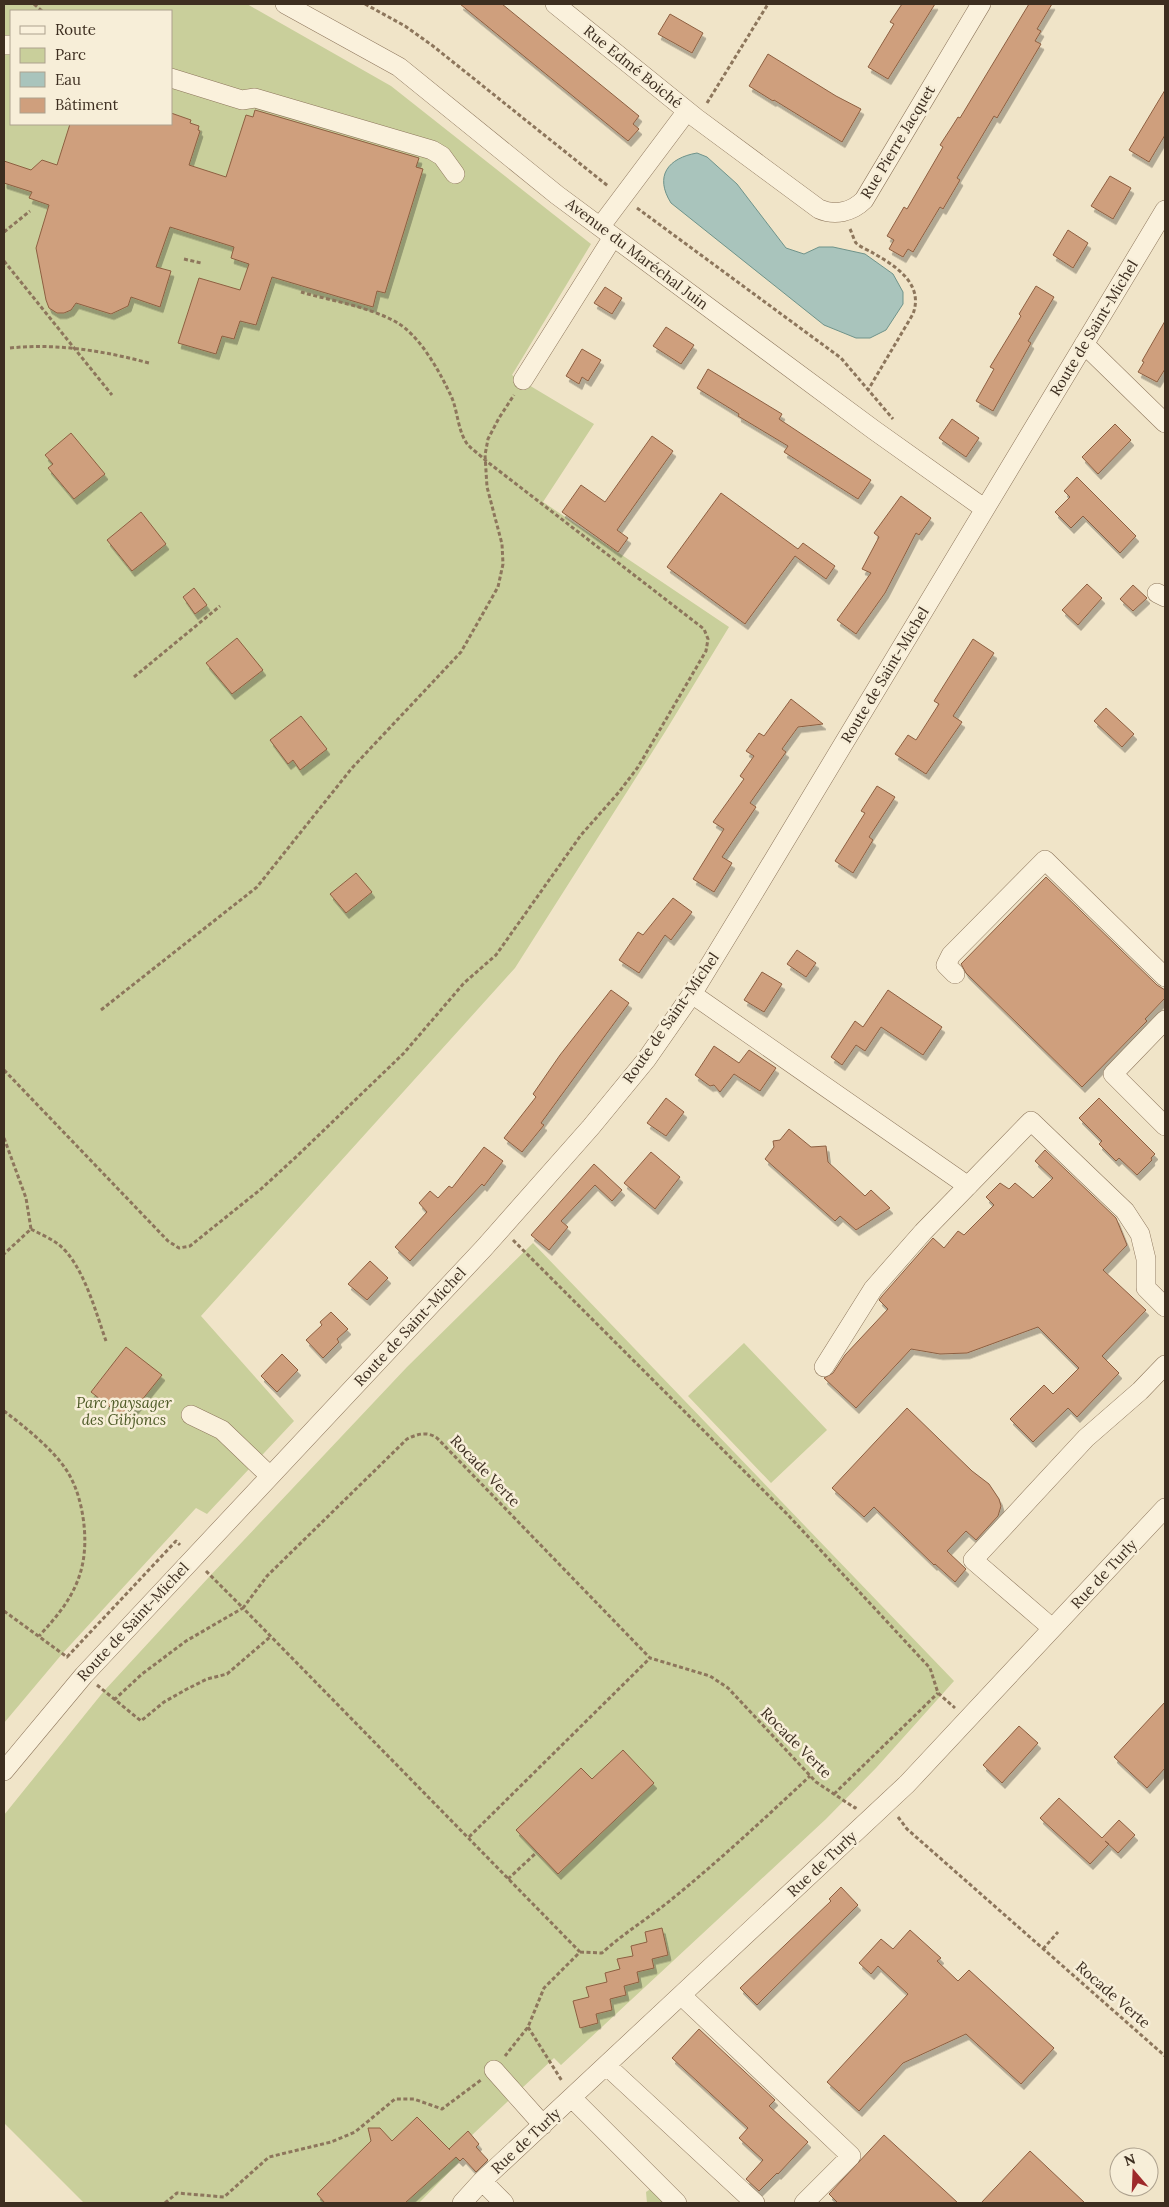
<svg xmlns="http://www.w3.org/2000/svg" width="1169" height="2207" font-family="Lora,serif">
  <style>
    .green { fill: #c9cf9b; fill-rule: evenodd }
    .water { fill: #a9c4bc; stroke: #6f938a }
    .building { fill: #cf9f7d; stroke: #8d5f41; filter: url(#shadow) }
    .lines { fill: none; stroke-linecap: round; stroke-linejoin: round }
    .minor-casing { stroke: #8d765c; stroke-width: 20 }
    .path { stroke: #8d765c; stroke-width: 3; stroke-dasharray: 4 2.5; stroke-linecap: butt }
    .minor { stroke: #faf1dc; stroke-width: 19 }
    .labels { text-anchor: middle; stroke-width: 5; stroke-linejoin: round; paint-order: stroke }
    .street-label { font-size: 15px; fill: #3d2e20; stroke: #f7eed8 }
    .park-label { font-size: 15px; font-style: italic; fill: #4d5a26; stroke: #f7eed8 }
  </style>
  <defs>
    <filter id="shadow"><feDropShadow dx="3" dy="5.5" stdDeviation="0" flood-color="#0004"/></filter>
  </defs>
  <rect width="100%" height="100%" fill="#f0e4c8"/>
  <path class="green" d="M4 4H247L391 86 591 244 512 375 594 424 543 502 729 627 665 732 515 968 201 1316 294 1421 207 1514 196 1508 62 1654 4 1723ZM11 11H171V124H11Z
    M533 1243 954 1681 876 1768 826 1819 561 2065 554 2058 471 2136 449 2149 460 2161 419 2203H84L4 2123V1815L104 1691 209 1577 407 1367Z
    M744 1343 827 1430 771 1483 688 1396Z
    M652 2188 668 2203H647L646 2192Z"/>
  <path class="water" d="M697 153 707 157 737 184 786 248 804 254 819 247H833L865 254 893 274 903 292V304L886 330 870 338H856L824 325 671 203C654 176 668 158 697 153Z"/>
  <path class="building" d="M460 4H502L639 116 633 124 639 129 628 141Z
    M902 4H935L888 79 868 67 894 24 890 22Z
    M1029 4H1052L1037 29 1041 31 1035 41 1041 44 997 118 994 116 957 178 960 180 943 209 940 207 913 252 908 249 903 257 889 249 894 240 887 236 904 207 907 209 943 147 940 145 953 125 958 117 960 118Z
    M670 14 703 33 692 53 658 34Z
    M768 54 836 96 861 109 842 142 774 100 773 101 749 86Z
    M1165 90V135L1149 162 1129 150Z
    M255 110 419 158 416 167 423 169 385 293 377 291 373 307 272 277 256 325 240 321 234 339 222 336 216 354 178 343 199 278 240 290 249 264 231 258 234 247 170 227 156 267 171 271 160 307 131 297 128 306 111 314 76 303 71 310 64 313H57L49 308 46 300 36 248 49 205 29 198 32 192 4 183V161L31 170 42 160 57 165 70 124H171V113L191 120 190 123 199 126 198 130 200 131 189 165 226 177 246 115 253 117Z
    M1110 176 1131 188 1113 219 1091 206Z
    M1068 230 1088 243 1073 268 1053 255Z
    M1036 286 1054 297 1028 341 1031 343 993 411 976 401 994 369 990 367 1021 316 1019 314Z
    M605 287 622 298 612 314 594 303Z
    M1165 321V369L1157 382 1138 372 1144 362 1142 361Z
    M666 327 694 345 681 364 653 346Z
    M582 349 601 360 588 381 582 377 579 384 566 376Z
    M708 369 782 414 779 419 871 480 858 499 784 452 788 446 738 416 739 414 697 388Z
    M952 419 979 438 966 457 939 438Z
    M1115 424 1131 440 1098 474 1082 457Z
    M71 433 105 474 74 499 48 468 53 464 45 455Z
    M652 436 673 451 617 530 628 538 618 552 562 512 581 485 605 502Z
    M1077 477 1136 536 1120 553 1083 516 1071 528 1055 512 1070 497 1064 491Z
    M721 493 798 549 803 543 835 566 826 579 795 556 745 624 667 567Z
    M901 496 931 518 919 535 916 533 885 593 856 634 837 620 871 573 862 569 879 537 874 533Z
    M141 512 166 544 132 571 107 540Z
    M1087 584 1102 598 1078 625 1062 610Z
    M1133 585 1147 598 1133 611 1120 599Z
    M194 588 207 605 195 614 183 597Z
    M237 638 263 670 232 694 206 663Z
    M973 639 994 653 953 716 962 722 926 774 895 754 908 735 916 740 939 704 934 701Z
    M791 699 823 724 798 727 782 749 786 752 750 803 756 807 722 857 732 863 714 892 693 879 724 829 713 822 744 779 740 776 754 756 746 751 759 733 764 736Z
    M1106 708 1134 734 1122 747 1094 721Z
    M301 716 327 749 300 770 293 760 288 764 270 740Z
    M877 786 895 797 869 837 873 840 853 873 835 861 865 813 861 811Z
    M356 873 372 892 346 913 330 894Z
    M1046 877 1157 985 1165 990V998L1145 1019 1147 1021 1082 1087 966 973 961 964Z
    M673 898 692 912 671 940 665 935 639 973 619 960 638 932 643 935Z
    M797 950 816 963 806 977 787 964Z
    M762 972 782 984 764 1012 744 1000Z
    M611 990 629 1003 541 1123 544 1125 522 1152 504 1138 536 1097 533 1094 560 1055Z
    M888 990 942 1027 923 1055 881 1027 865 1051 856 1045 842 1065 831 1057 855 1021 863 1027Z
    M714 1046 739 1063 749 1050 776 1068 760 1091 734 1074 720 1092 714 1085 710 1086 695 1075Z
    M666 1098 684 1112 666 1136 647 1123Z
    M1099 1098 1155 1154 1151 1158 1152 1160 1137 1175 1119 1158 1116 1161 1099 1144 1102 1141 1079 1118Z
    M789 1129 811 1147 826 1146 828 1162 865 1196 871 1190 890 1208 856 1230 840 1216 835 1221 765 1159 774 1147 773 1141 780 1140Z
    M484 1147 503 1161 484 1186 482 1184 410 1261 395 1247 427 1212 419 1203 430 1191 438 1198 449 1186 452 1188Z
    M1045 1150 1116 1218 1127 1245 1103 1270 1146 1310 1102 1356 1119 1373 1077 1417 1068 1408 1033 1442 1010 1419 1044 1385 1053 1394 1079 1368 1038 1327 967 1353 940 1354 911 1349 856 1408 824 1378 833 1373 845 1355 888 1309 879 1300 882 1296 933 1238 944 1248 958 1231 964 1235 994 1205 986 1197 1000 1183 1009 1189 1015 1183 1033 1198 1053 1178 1035 1161Z
    M651 1152 680 1177 655 1209 624 1183Z
    M594 1164 622 1190 612 1201 595 1185 561 1221 568 1227 549 1250 531 1235Z
    M370 1261 388 1278 367 1300 348 1284Z
    M331 1312 348 1329 337 1339 339 1342 323 1358 306 1340 322 1325 320 1322Z
    M126 1347 162 1375 129 1416 126 1413 123 1417 91 1392Z
    M282 1354 298 1370 277 1392 261 1376Z
    M907 1408 972 1471 989 1484 999 1499 1001 1506 998 1516 976 1540 966 1531 947 1551 966 1569 955 1582 935 1564 934 1565 874 1507 864 1517 832 1488Z
    M1165 1702V1768L1147 1788 1114 1757Z
    M1019 1726 1038 1743 1002 1783 983 1765Z
    M623 1750 654 1783 558 1874 516 1830 581 1768 592 1779Z
    M1059 1798 1102 1838 1119 1820 1135 1835 1118 1853 1105 1841 1109 1844 1090 1864 1040 1818Z
    M841 1887 858 1905 757 2005 740 1988 831 1901 829 1899Z
    M662 1928 668 1955 652 1959 654 1968 637 1972 639 1982 624 1986 626 1995 610 1999 612 2010 596 2014 598 2023 580 2028 573 2001 589 1997 586 1987 607 1982 605 1973 620 1969 617 1959 633 1956 631 1946 647 1942 645 1932Z
    M910 1930 941 1958 937 1961 958 1981 969 1970 1054 2048 1021 2084 966 2034 903 2063 859 2111 827 2082 908 1994 878 1966 871 1974 859 1963 881 1939 893 1949Z
    M699 2029 775 2100 769 2106 808 2142 778 2174 777 2173 759 2191 746 2179 763 2160 739 2138 748 2128 672 2058Z
    M417 2117 450 2150 449 2149 468 2131 479 2144 476 2147 488 2160 476 2172 463 2158 460 2161 456 2157 405 2203H325L317 2194 371 2141 368 2128H380L392 2141Z
    M884 2135 944 2190 958 2203H838L829 2194Z
    M1030 2151 1085 2203H981Z"/>
  <g class="lines">
    <defs>
      <path id="minor" d="M285 4 399 67 557 195 874 430 985 509
        M555 4 696 118 819 209C835 216 852 212 864 200L981 4
        M4 45H11
        M171 78 242 100 255 98 432 150 442 156 455 174
        M600 227 687 111
        M1084 344 1165 423
        M523 380 613 237
        M1157 593 1165 597
        M955 974 946 965 951 955 1045 860 1165 977
        M692 994 968 1186
        M1165 1020 1113 1074 1165 1126
        M824 1367 873 1289 923 1232 1031 1121 1125 1211 1140 1234 1146 1259V1288L1165 1307
        M191 1415 222 1430 270 1476
        M1052 1628 973 1560 1086 1438 1140 1391 1165 1365
        M4 1771 84 1675 484 1248 591 1127 646 1060 692 994 753 894 1165 210
        M682 1996 851 2156 804 2203
        M607 2066 755 2203
        M494 2070 543 2125
        M572 2098 677 2203
        M482 2181 504 2203
        M462 2203 482 2181 907 1784 1165 1508"/>
    </defs>
    <use href="#minor" class="minor-casing"/>
    <path class="path" d="M34 4 42 11
      M365 4 405 26 433 46 608 186
      M707 103 768 4
      M637 208 841 358 893 419
      M850 229C852 233 854 240 856 243 860 247 868 250 873 253 896 266 924 284 913 314L868 390
      M4 232 30 211
      M184 259 201 263
      M4 261 112 395
      M10 348C57 343 104 351 149 363
      M134 677 220 606
      M101 1010 257 887 352 768 461 652 498 587 503 564 502 544 487 487 485 455 488 439 499 418 514 395
      M4 1070 168 1241 179 1248 190 1246 261 1189 297 1156 404 1053 464 983 496 955 581 835 619 792 638 767 706 651 708 639 704 629 485 460C480 455 473 450 468 445 458 432 458 413 452 398 441 374 420 335 396 322 367 306 332 301 301 292
      M4 1138 26 1198 31 1229 4 1254
      M31 1229C40 1234 50 1238 58 1244 83 1263 96 1313 106 1341
      M513 1240 787 1514 930 1668 938 1693 955 1708
      M4 1411C25 1427 53 1449 67 1471 77 1487 82 1506 84 1525 89 1574 71 1602 39 1636
      M206 1571 243 1608 267 1576 407 1439C417 1434 427 1431 437 1438L650 1658 710 1676 728 1688 816 1782 855 1808 856 1806
      M4 1611 67 1657 176 1541 180 1545
      M97 1685 141 1721 164 1702 187 1689 207 1679 227 1674 270 1637
      M114 1700 142 1674 186 1641 243 1608 580 1952 544 1988 528 2027 505 2056
      M834 1794 938 1693
      M898 1817 907 1829 1165 2056
      M469 1837 650 1658
      M508 1879 537 1852
      M1043 1949 1058 1932
      M580 1952 602 1953C625 1932 649 1918 672 1899 720 1860 765 1818 810 1776
      M528 2027 562 2081
      M165 2203 177 2193 224 2197 269 2157 331 2142 355 2132 395 2099H414L442 2109 481 2080"/>
    <use href="#minor" class="minor"/>
  </g>
  <g class="labels">
    <g class="street-label">
      <text transform="translate(633 67) rotate(39)" y="5">Rue Edmé Boiché</text>
      <text transform="translate(898 142) rotate(-59)" y="5">Rue Pierre Jacquet</text>
      <text transform="translate(637 254) rotate(37)" y="5">Avenue du Maréchal Juin</text>
      <text transform="translate(1094 328) rotate(-59)" y="5">Route de Saint-Michel</text>
      <text transform="translate(885 675) rotate(-59)" y="5">Route de Saint-Michel</text>
      <text transform="translate(671 1018) rotate(-55)" y="5">Route de Saint-Michel</text>
      <text transform="translate(410 1327) rotate(-47)" y="5">Route de Saint-Michel</text>
      <text transform="translate(485 1471) rotate(46)" y="5">Rocade Verte</text>
      <text transform="translate(1104 1574) rotate(-47)" y="5">Rue de Turly</text>
      <text transform="translate(133 1622) rotate(-47)" y="5">Route de Saint-Michel</text>
      <text transform="translate(796 1743) rotate(45)" y="5">Rocade Verte</text>
      <text transform="translate(822 1864) rotate(-43)" y="5">Rue de Turly</text>
      <text transform="translate(1113 1995) rotate(41)" y="5">Rocade Verte</text>
      <text transform="translate(526 2141) rotate(-43)" y="5">Rue de Turly</text>
    </g>
    <g class="park-label">
      <text x="124" y="1408">Parc paysager<tspan x="124" dy="17">des Gibjoncs</tspan></text>
    </g>
  </g>
  <rect width="1169" height="2207" fill="none" stroke="#3d2e20" stroke-width="10"/>
  <rect x="10" y="10" width="162" height="115" fill="#f7eed8" stroke="#ada18e"/>
  <rect x="20" y="26" width="25" height="8" fill="#faf1dc" stroke="#ada18e"/>
  <text x="55" y="35" font-size="15" fill="#3d2e20">Route</text>
  <rect x="20" y="48" width="25" height="15" fill="#c9cf9b" stroke="#ada18e"/>
  <text x="55" y="60" font-size="15" fill="#3d2e20">Parc</text>
  <rect x="20" y="72" width="25" height="15" fill="#a9c4bc" stroke="#ada18e"/>
  <text x="55" y="85" font-size="15" fill="#3d2e20">Eau</text>
  <rect x="20" y="98" width="25" height="15" fill="#cf9f7d" stroke="#ada18e"/>
  <text x="55" y="110" font-size="15" fill="#3d2e20">Bâtiment</text>
  <g transform="translate(1134 2172) rotate(341)"><circle r="24" fill="#f7eed8" stroke="#ada18e"/>
  <path d="M0-4L9 19L0 12L-9 19Z" fill="#9e2a2b"/>
  <text y="-8" font-size="14" font-weight="bold" text-anchor="middle" fill="#3d2e20">N</text>
  </g>
</svg>
